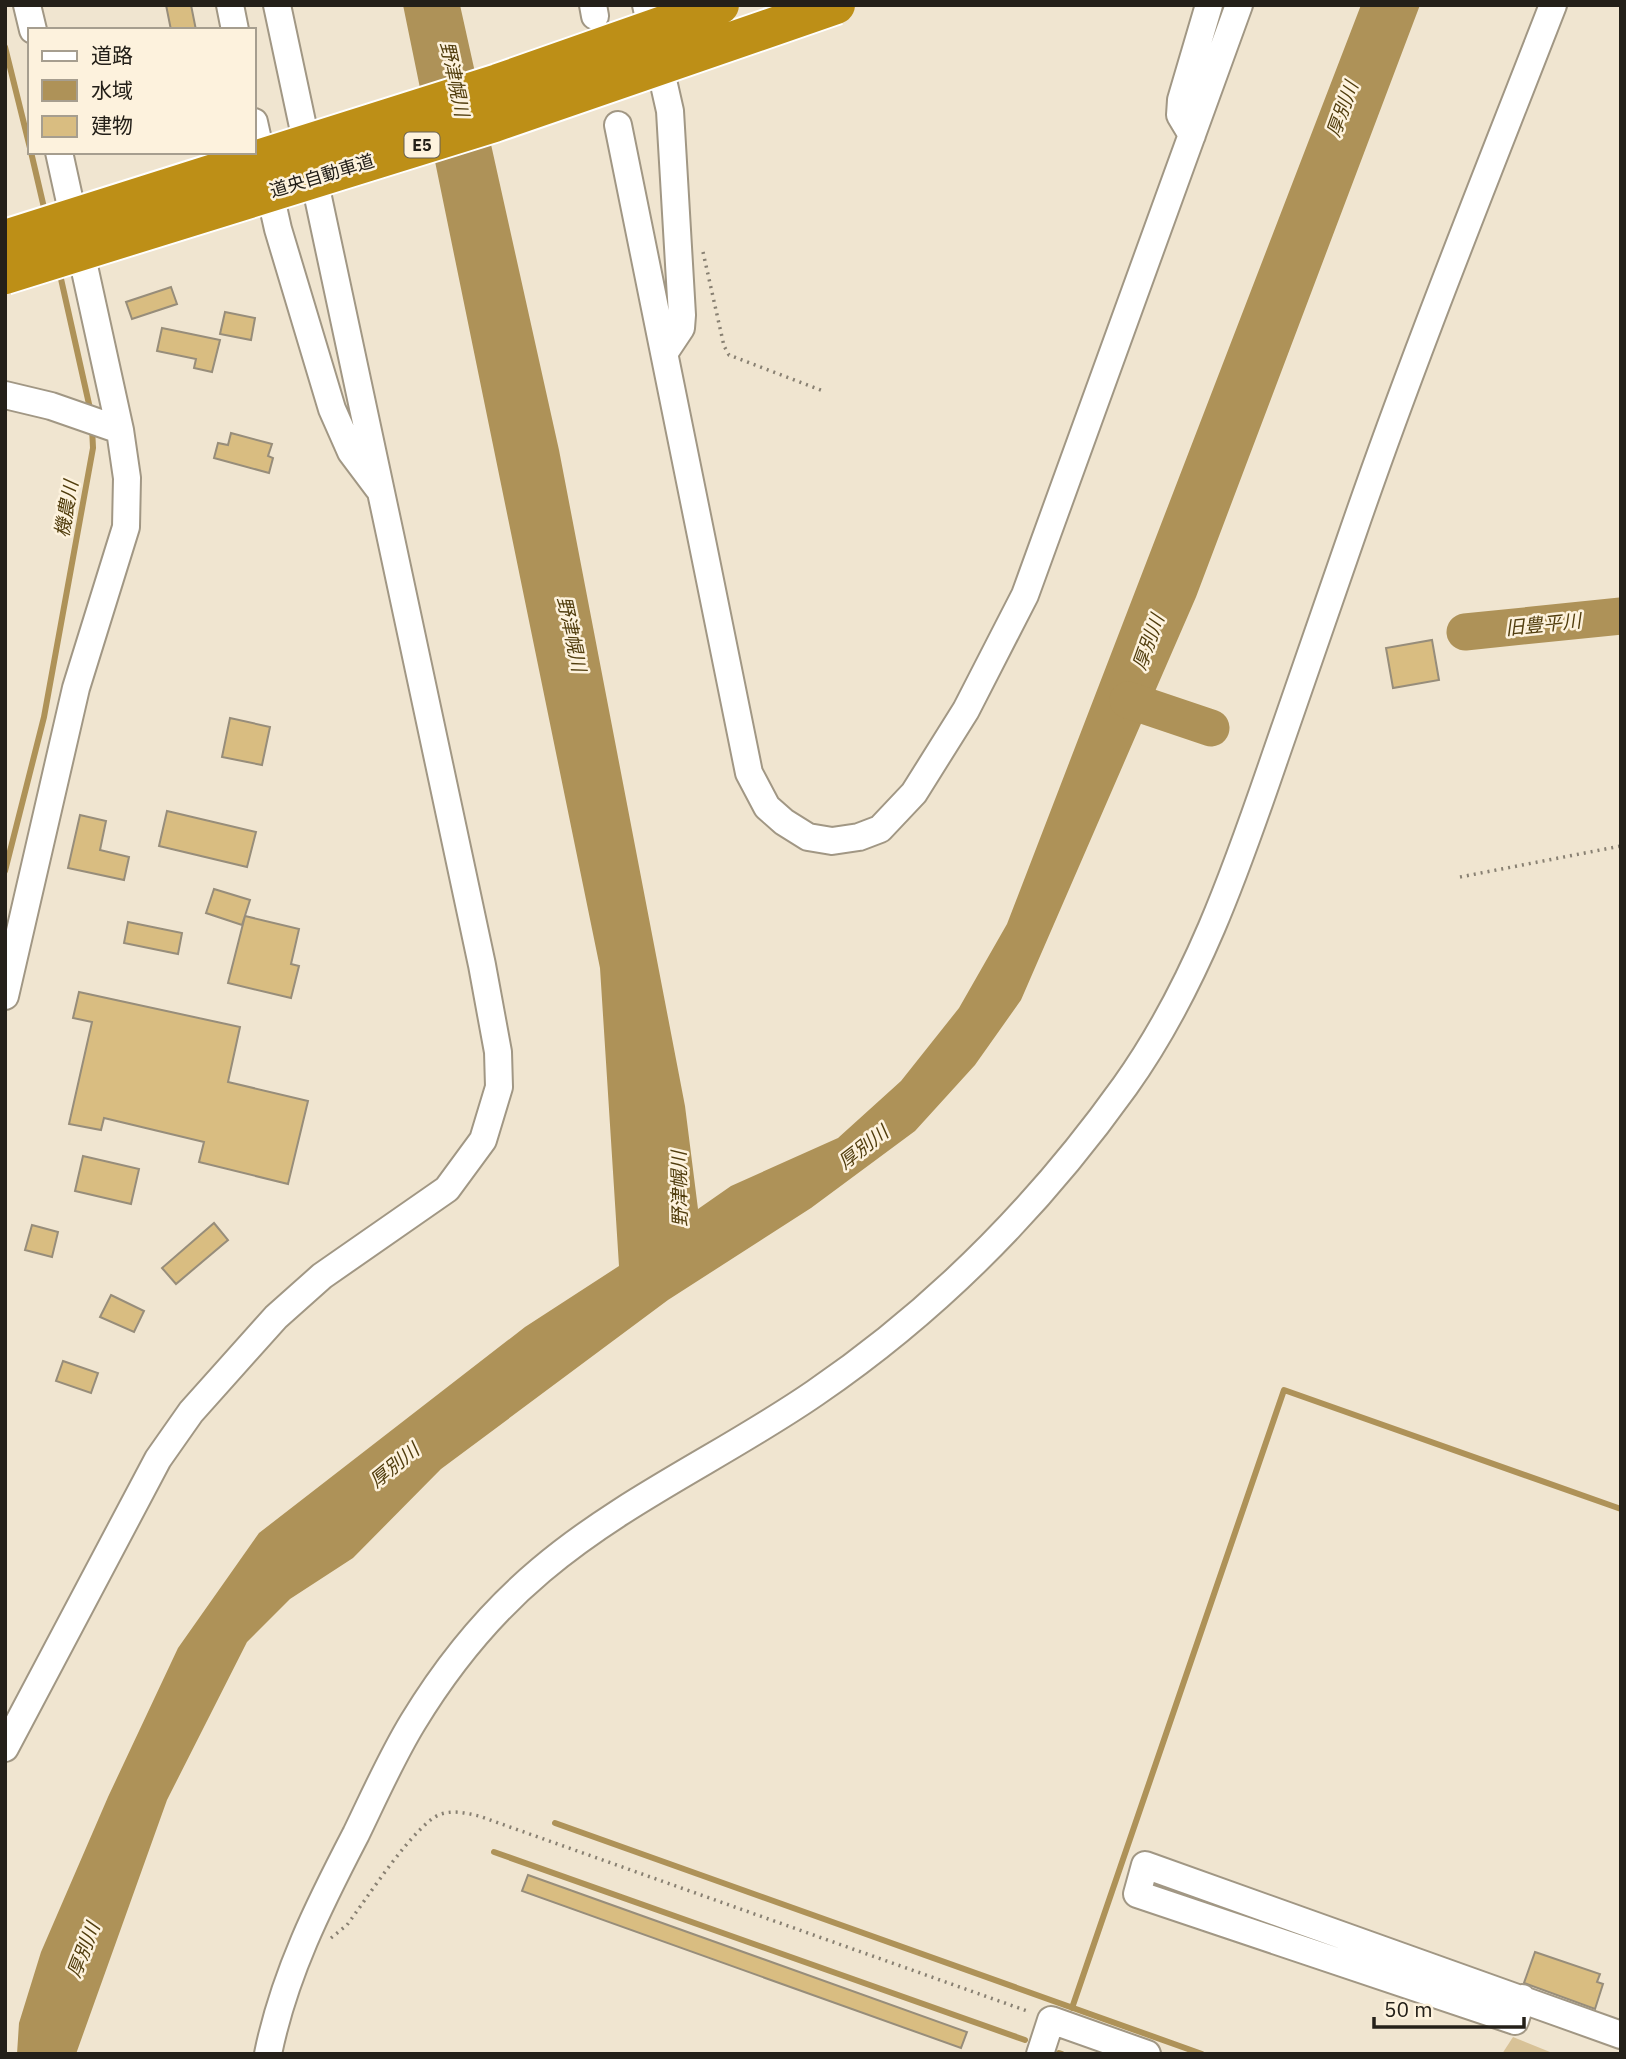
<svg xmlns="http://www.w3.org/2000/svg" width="1626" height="2059" font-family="'IBM Plex Sans','Noto Sans JP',sans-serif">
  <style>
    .green { fill: #d8c297 }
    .water { fill: #ae9258 }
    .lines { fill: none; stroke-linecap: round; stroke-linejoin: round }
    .stream { stroke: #ae9258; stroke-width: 6 }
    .river { stroke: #ae9258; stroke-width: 37 }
    .building { fill: #d9bd81; stroke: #978d7a; stroke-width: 2 }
    .minor-casing { stroke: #a19784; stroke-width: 30 }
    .path { stroke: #888072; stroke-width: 3.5; stroke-dasharray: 2 5; stroke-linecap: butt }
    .minor { stroke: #fff; stroke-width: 26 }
    .highway-bridge-casing { stroke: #fff; stroke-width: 42; stroke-linecap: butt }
    .highway-bridge { stroke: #bd8f17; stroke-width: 38 }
    .labels { text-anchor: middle; stroke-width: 5; stroke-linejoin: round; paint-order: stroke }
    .shield { fill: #fdf2dd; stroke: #655f54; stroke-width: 2 }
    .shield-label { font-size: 16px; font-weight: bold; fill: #242019 }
    .street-label { font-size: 18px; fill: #242019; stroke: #fdf2dd }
    .water-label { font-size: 19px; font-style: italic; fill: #513d0d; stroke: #fdf2dd }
  </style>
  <rect width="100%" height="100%" fill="#f0e5d0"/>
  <path class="green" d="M1513 2037 1555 2054H1502Z"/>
  <path class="water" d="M403 5H460L559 450 685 1106 698 1209 731 1186 838 1138 901 1081 959 1008 1007 924 1361 5H1420L1196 597 1021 1000 975 1065 915 1131 811 1208 668 1300 441 1469 353 1558 290 1599 247 1642 167 1800 76 2054H17L19 2023 41 1952 108 1797 178 1648 259 1533 525 1327 619 1266 600 968Z"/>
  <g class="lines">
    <path class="stream" d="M5 47 30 148
      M31 152 45 212
      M59 270 91 413
      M5 871 44 717 93 448 92 427
      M555 1823 1202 2054
      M494 1852 1025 2040
      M1072 2008 1284 1390 1621 1509
      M1059 2053 1062 2054"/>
    <path class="river" d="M1465 632 1621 616
      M1128 700 1211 728"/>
  </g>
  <path class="building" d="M166 5H191L196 30H171Z
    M171 287 177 304 132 319 126 302Z
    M225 312 255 318 251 340 220 334Z
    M162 328 220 340 212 372 194 368 196 359 157 351Z
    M231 433 272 444 268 456 273 458 269 473 214 458 218 443 228 445Z
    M1432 640 1439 680 1393 688 1386 648Z
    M230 718 270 727 262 765 222 757Z
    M167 811 256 832 247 867 159 846Z
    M80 815 106 821 100 850 129 857 124 880 68 868Z
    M214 889 250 900 242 925 206 913Z
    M245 916 299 929 291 964 299 966 291 998 228 983Z
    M128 922 182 933 178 954 124 943Z
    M79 992 240 1027 228 1082 308 1101 288 1184 199 1162 204 1142 104 1118 101 1130 69 1124 92 1022 73 1018Z
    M83 1156 139 1169 131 1204 75 1191Z
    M214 1223 228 1240 176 1284 162 1268Z
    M32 1225 58 1232 52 1257 25 1250Z
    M111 1295 144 1311 134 1332 100 1317Z
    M63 1361 98 1373 91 1393 56 1381Z
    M528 1875 967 2032 961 2048 522 1891Z
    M1535 1952 1600 1974 1597 1982 1603 1984 1595 2009 1524 1983Z"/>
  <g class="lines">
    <defs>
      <path id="minor" d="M27 5 33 30
        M230 5 235 30
        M593 5 595 16
        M646 5 670 111 682 315 681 328 665 352
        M254 122 278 229 332 409 351 452 378 488
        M618 125 749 773 767 807 784 822 808 837 832 841 859 837 880 829 914 793 966 710 1025 595 1239 5
        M1192 135 1180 115 1181 100 1209 5
        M5 395 51 406 120 430
        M5 996 76 688 126 527 127 478 120 430 59 152
        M5 1748 158 1459 191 1412 276 1317 322 1276 447 1189 483 1140 499 1087 498 1052 482 965 277 5
        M1522 1998 1515 2021 1137 1894 1145 1865 1621 2035
        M268 2054C284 1975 319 1905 356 1834 374 1797 391 1758 413 1722 447 1666 491 1612 541 1570 625 1499 725 1455 815 1393 935 1311 1040 1205 1125 1086 1195 988 1236 871 1275 757 1301 682 1327 607 1353 532 1414 355 1485 180 1553 5
        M1040 2054 1051 2020 1147 2054"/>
    </defs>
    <use href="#minor" class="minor-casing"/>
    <path class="path" d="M703 252 724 346 729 355 823 391
      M1460 877 1621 846
      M331 1938 347 1925C365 1901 416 1822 441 1814 454 1810 466 1813 479 1816L1030 2012"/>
    <use href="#minor" class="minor"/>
    <defs>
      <path id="highway-bridge" d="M5 239 498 83 720 5
        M5 275 494 123 836 5"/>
    </defs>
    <use href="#highway-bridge" class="highway-bridge-casing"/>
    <use href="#highway-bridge" class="highway-bridge"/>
  </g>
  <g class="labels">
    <rect class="shield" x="404.5" y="132.5" width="35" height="25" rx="5"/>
    <g class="shield-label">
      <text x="422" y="151">E5</text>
    </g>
    <g class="street-label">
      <text transform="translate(322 176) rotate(-17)" y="6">道央自動車道</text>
    </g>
    <g class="water-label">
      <text transform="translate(455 79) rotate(78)" y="7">野津幌川</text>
      <text transform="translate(1342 109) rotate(-70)" y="7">厚別川</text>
      <text transform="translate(66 509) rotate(-80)" y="7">機農川</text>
      <text transform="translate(1543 624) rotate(-6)" y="7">旧豊平川</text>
      <text transform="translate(572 634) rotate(78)" y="7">野津幌川</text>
      <text transform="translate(1148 642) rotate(-70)" y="7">厚別川</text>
      <text transform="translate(863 1147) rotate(-38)" y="7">厚別川</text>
      <text transform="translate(679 1189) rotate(-91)" y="7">野津幌川</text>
      <text transform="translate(394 1465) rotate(-39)" y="7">厚別川</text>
      <text transform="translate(83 1950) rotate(-69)" y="7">厚別川</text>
    </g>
  </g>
  <rect width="1626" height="2059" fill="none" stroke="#242019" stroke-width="14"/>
  <rect x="28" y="28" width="228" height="126" fill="#fdf2dd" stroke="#a69e8f" stroke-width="2"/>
  <rect x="42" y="51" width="35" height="10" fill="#ffffff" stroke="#a69e8f" stroke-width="2"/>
  <text x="91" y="63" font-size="21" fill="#242019">道路</text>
  <rect x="42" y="80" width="35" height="21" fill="#ae9258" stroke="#a69e8f" stroke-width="2"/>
  <text x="91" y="98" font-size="21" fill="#242019">水域</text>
  <rect x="42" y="116" width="35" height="21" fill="#d9bd81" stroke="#a69e8f" stroke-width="2"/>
  <text x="91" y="133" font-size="21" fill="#242019">建物</text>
  <path d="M1374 2017v10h150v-10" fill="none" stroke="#242019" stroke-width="3.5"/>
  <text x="1384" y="2017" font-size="21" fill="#242019" stroke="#fdf2dd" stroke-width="5" paint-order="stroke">50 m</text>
</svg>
